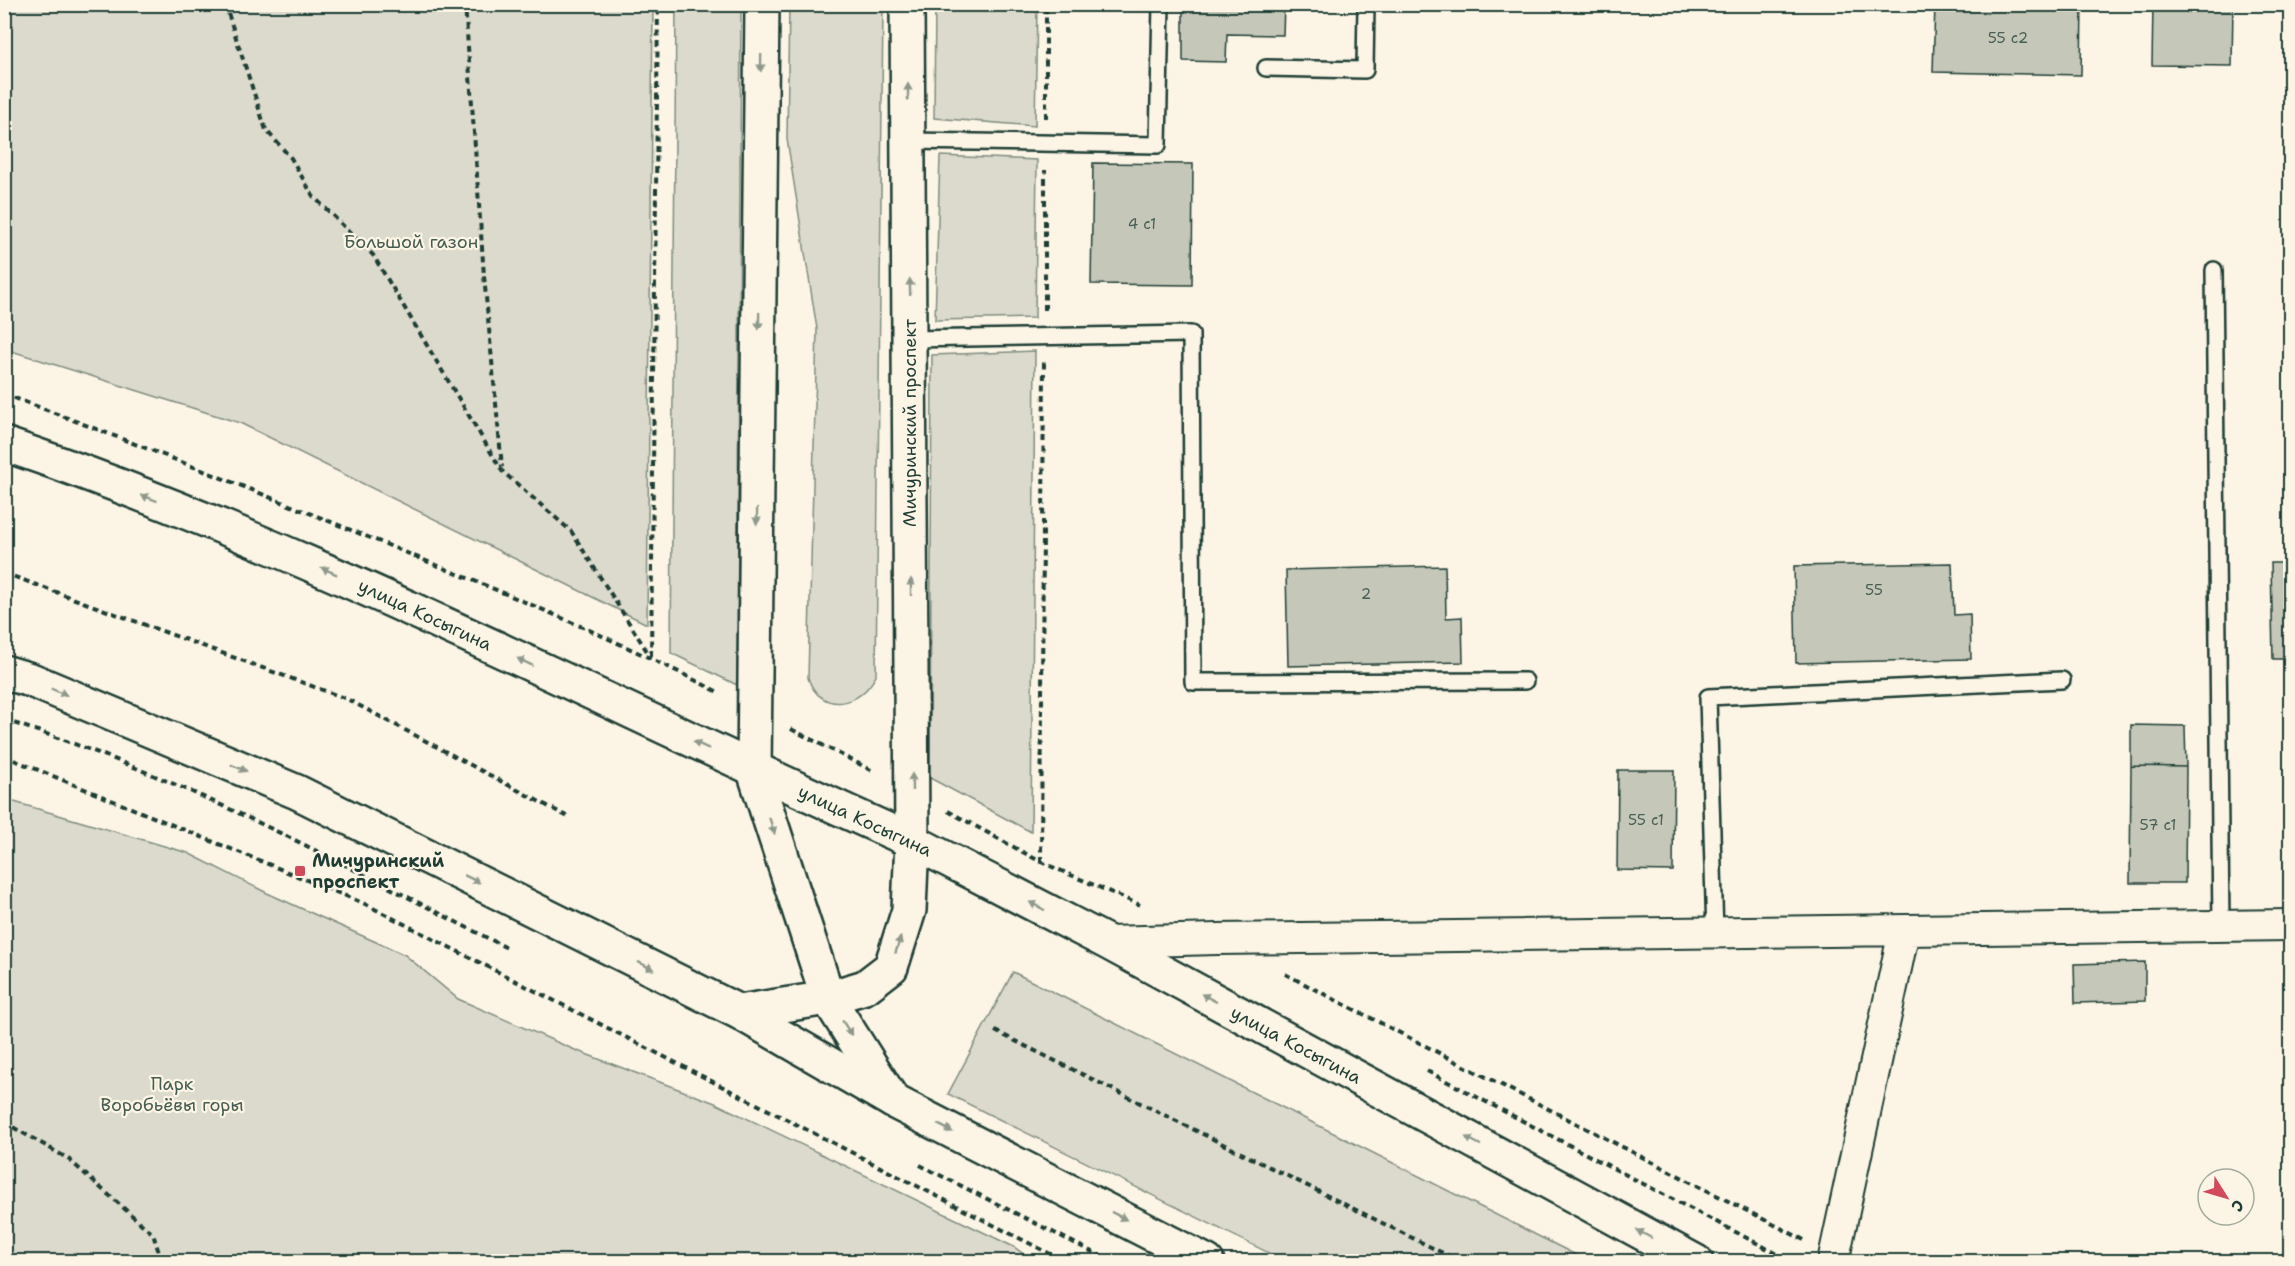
<svg xmlns="http://www.w3.org/2000/svg" width="2295" height="1266" font-family="'Shantell Sans',sans-serif">
  <style>
    .green { fill: #dcdacc; stroke: #7e8c80; stroke-width: 1.5 }
    .building { fill: #c5c7b9; stroke: #1f3d34; stroke-width: 1.5 }
    .lines { fill: none; stroke-linecap: round; stroke-linejoin: round }
    .lane-casing { stroke: #1f3d34; stroke-width: 20 }
    .street-casing { stroke: #1f3d34; stroke-width: 34 }
    .secondary-casing { stroke: #1f3d34; stroke-width: 38 }
    .primary-casing { stroke: #1f3d34; stroke-width: 38 }
    .path { stroke: #1f3d34; stroke-width: 4; stroke-dasharray: 6 4.5; stroke-linecap: butt }
    .lane { stroke: #fcf5e5; stroke-width: 15 }
    .street { stroke: #fcf5e5; stroke-width: 30 }
    .secondary { stroke: #fcf5e5; stroke-width: 33 }
    .primary { stroke: #fcf5e5; stroke-width: 33 }
    .oneway { fill: #8e998c }
    .poi-dot { fill: #d1495b; stroke: #fcf5e5; stroke-width: 2 }
    .labels { text-anchor: middle; stroke-width: 4.5; stroke-linejoin: round; paint-order: stroke }
    .number-label { font-size: 15px; fill: #486055 }
    .park-label { font-size: 18px; fill: #455c52; stroke: #fcf5e5 }
    .street-label { font-size: 18px; fill: #1f3d34; stroke: #fcf5e5 }
    .poi-label { font-size: 18px; font-weight: bold; fill: #1f3d34; stroke: #fcf5e5; text-anchor: start }
  </style>
  <rect width="100%" height="100%" fill="#fcf5e5"/>
  <filter id="ink" filterUnits="userSpaceOnUse"><feTurbulence type="fractalNoise" baseFrequency=".0167" numOctaves="2"/><feDisplacementMap in="SourceGraphic" scale="12" xChannelSelector="R" yChannelSelector="G"/><feConvolveMatrix kernelMatrix="1 2 1 2 8 2 1 2 1" color-interpolation-filters="sRGB"/></filter>
  <g filter="url(#ink)">
    <path class="green" d="M4 5H653L647 624 240 423 5 349Z
      M676 5H741L737 685 671 653Z
      M789 5H883L876 675C862 706 821 716 808 678L817 329 787 139Z
      M935 5H1037L1035 126 934 118Z
      M940 156 1037 160 1035 318 935 320Z
      M1035 351 1031 832 930 778 932 355Z
      M4 799 188 853 267 893 405 955 458 999 575 1050 715 1103 1014 1247 1033 1261H5Z
      M1013 972 1588 1261H1285L948 1094Z"/>
    <path class="building" d="M1183 4H1284L1283 35 1227 34 1226 62 1183 61Z
      M1935 4H2082L2081 75 1933 72Z
      M2153 4H2233L2232 66 2152 65Z
      M1093 163 1193 164 1192 285 1091 284Z
      M1952 563 1954 615 1970 614 1971 659 1796 663 1794 566Z
      M2271 563H2290V659H2273Z
      M1445 566 1446 618 1462 617 1463 662 1288 666 1286 570Z
      M2131 725 2185 726 2186 767 2131 766Z
      M2131 766 2186 767 2185 883H2130Z
      M1618 770H1674L1673 871 1617 870Z
      M2145 962V1001L2075 1003 2074 964Z"/>
    <g class="lines">
      <defs>
        <path id="lane" d="M1266 68 1365 70 1366 4
          M908 141 1158 145 1161 4
          M2214 270 2221 926
          M910 339 1191 334 1193 682 1525 681
          M1715 934 1708 697 2062 680"/>
        <path id="street" d="M1107 942 1217 939 2290 925
          M1833 1262 1904 931"/>
        <path id="secondary" d="M4 444C318 551 610 707 912 841L909 910 891 967 865 987 828 998 739 1012
          M4 672 31 680 297 792 739 1012 893 1101"/>
        <path id="primary" d="M762 4 754 771 828 998 893 1101 1207 1262
          M907 4 912 841 1107 942 1696 1262"/>
      </defs>
      <use href="#lane" class="lane-casing"/>
      <use href="#street" class="street-casing"/>
      <use href="#secondary" class="secondary-casing"/>
      <use href="#primary" class="primary-casing"/>
      <path class="path" d="M225 4 266 130 291 158 313 196 373 255 502 471 571 531 650 656
        M465 4 484 276 502 467
        M1046 118V4
        M1045 310V170
        M4 394C148 448 289 504 431 563 529 603 626 644 720 693
        M4 573 347 699 570 818
        M651 656 658 4
        M4 720C180 775 344 865 507 948
        M791 729 875 772
        M4 756 363 903 1066 1262
        M948 811 1041 862 1140 905
        M1041 862 1044 362
        M1285 974 1804 1240
        M995 1031 1461 1262
        M1427 1071 1793 1262
        M4 1122 67 1158 153 1234 162 1262
        M920 1165 1112 1262
        M4 1256 24 1262"/>
      <use href="#lane" class="lane"/>
      <use href="#street" class="street"/>
      <use href="#secondary" class="secondary"/>
      <use href="#primary" class="primary"/>
    </g>
    <defs><path id="oneway-solid" d="M-6-.8H1V-3.2L6.5 0L1 3.2V.8H-6Z" transform="scale(1.5)"/></defs>
    <g class="oneway">
      <use href="#oneway-solid" transform="translate(761 63) rotate(91)"/>
      <use href="#oneway-solid" transform="translate(908 92) rotate(-90)"/>
      <use href="#oneway-solid" transform="translate(910 287) rotate(-91)"/>
      <use href="#oneway-solid" transform="translate(759 321) rotate(91)"/>
      <use href="#oneway-solid" transform="translate(149 498) rotate(-159)"/>
      <use href="#oneway-solid" transform="translate(757 516) rotate(91)"/>
      <use href="#oneway-solid" transform="translate(329 571) rotate(-156)"/>
      <use href="#oneway-solid" transform="translate(911 587) rotate(-90)"/>
      <use href="#oneway-solid" transform="translate(525 662) rotate(-154)"/>
      <use href="#oneway-solid" transform="translate(59 692) rotate(23)"/>
      <use href="#oneway-solid" transform="translate(701 745) rotate(-155)"/>
      <use href="#oneway-solid" transform="translate(239 768) rotate(23)"/>
      <use href="#oneway-solid" transform="translate(912 782) rotate(-90)"/>
      <use href="#oneway-solid" transform="translate(772 826) rotate(72)"/>
      <use href="#oneway-solid" transform="translate(472 879) rotate(26)"/>
      <use href="#oneway-solid" transform="translate(1037 906) rotate(-152)"/>
      <use href="#oneway-solid" transform="translate(898 945) rotate(-72)"/>
      <use href="#oneway-solid" transform="translate(646 966) rotate(27)"/>
      <use href="#oneway-solid" transform="translate(1209 998) rotate(-152)"/>
      <use href="#oneway-solid" transform="translate(847 1028) rotate(58)"/>
      <use href="#oneway-solid" transform="translate(945 1128) rotate(27)"/>
      <use href="#oneway-solid" transform="translate(1473 1141) rotate(-152)"/>
      <use href="#oneway-solid" transform="translate(1119 1216) rotate(27)"/>
      <use href="#oneway-solid" transform="translate(1644 1234) rotate(-152)"/>
    </g>
  </g>
  <rect class="poi-dot" x="294" y="865" width="12" height="12" rx="3"/>
  <g class="labels">
    <g class="number-label">
      <text x="2008" y="43">55 с2</text>
      <text x="1142" y="229">4 с1</text>
      <text x="1874" y="595">55</text>
      <text x="1366" y="599">2</text>
      <text x="1646" y="825">55 с1</text>
      <text x="2158" y="830">57 с1</text>
    </g>
    <g class="park-label">
      <text x="411" y="248">Большой газон</text>
      <text x="172" y="1090">Парк<tspan x="172" dy="21">Воробьёвы горы</tspan></text>
    </g>
    <g class="street-label">
      <text transform="translate(910 423) rotate(-90)" y="6">Мичуринский проспект</text>
      <text transform="translate(425 615) rotate(25)" y="6">улица Косыгина</text>
      <text transform="translate(865 821) rotate(25)" y="6">улица Косыгина</text>
      <text transform="translate(1296 1045) rotate(28)" y="6">улица Косыгина</text>
    </g>
    <g class="poi-label">
      <text x="312" y="867">Мичуринский<tspan x="312" dy="21">проспект</tspan></text>
    </g>
  </g>
  <rect width="2295" height="1266" fill="none" stroke="#fcf5e5" stroke-width="24"/>
  <rect x="12" y="12" width="2271" height="1242" fill="none" stroke="#1f3d34" stroke-width="2" filter="url(#ink)"/>
  <g transform="translate(2226 1197) rotate(127)"><circle r="28" fill="#fcf5e5" stroke="#a4ab9e" stroke-width="1.5"/>
  <path d="M0-4.5L10 22L0 15L-10 22Z" fill="#d1495b"/>
  <text y="-9" font-size="16" font-weight="bold" text-anchor="middle" fill="#1f3d34">С</text>
  </g>
</svg>
